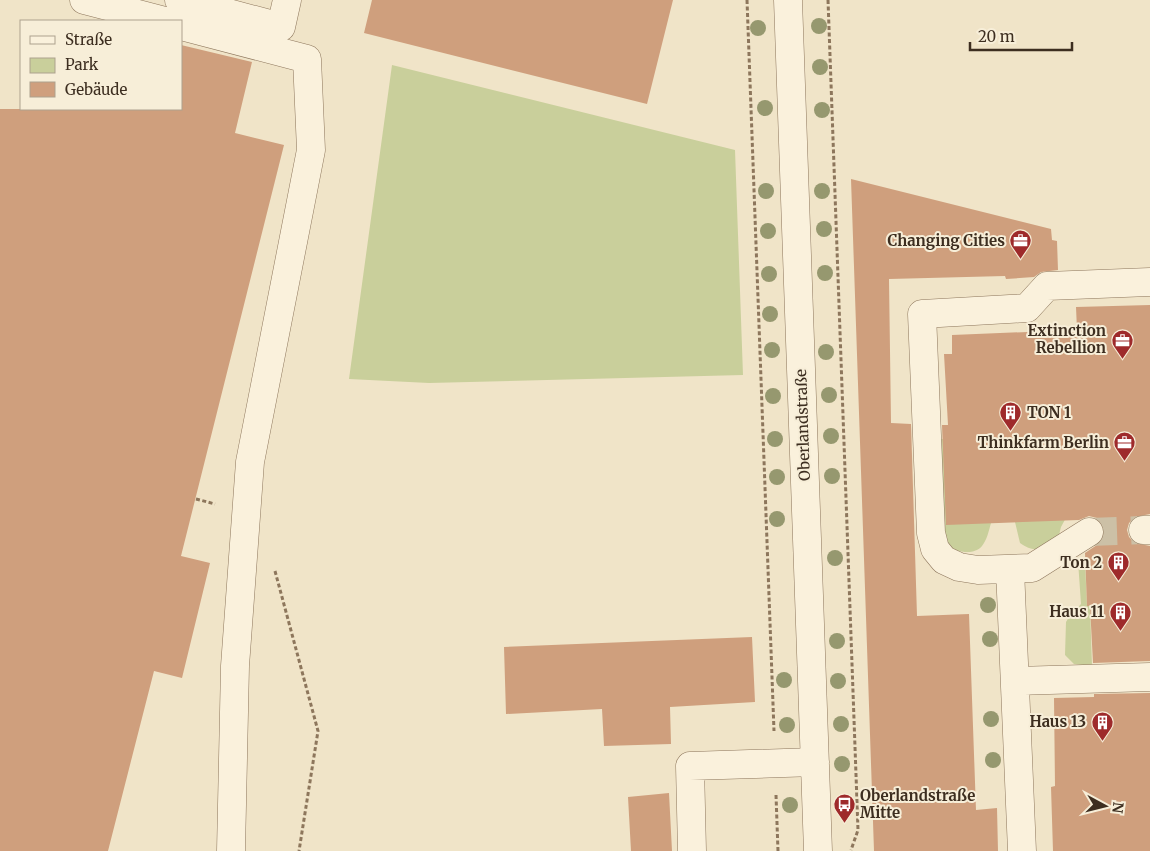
<svg xmlns="http://www.w3.org/2000/svg" width="1150" height="851" font-family="Merriweather,serif">
  <style>
    .green { fill: #c9cf9b }
    .building { fill: #cf9f7d }
    .lines { fill: none; stroke-linecap: round; stroke-linejoin: round }
    .minor-tunnel { stroke: #ccc0a6; stroke-width: 28; stroke-dasharray: 28 14; stroke-linecap: butt }
    .minor-casing { stroke: #8d765c; stroke-width: 29 }
    .path { stroke: #8d765c; stroke-width: 3; stroke-dasharray: 4 2.5; stroke-linecap: butt }
    .minor { stroke: #faf1dc; stroke-width: 28 }
    .tree { fill: #96986f }
    .labels { text-anchor: middle; stroke-width: 4; stroke-linejoin: round; paint-order: stroke }
    .poi-label { font-size: 15px; font-weight: bold; fill: #3d2e20; stroke: #f7eed8; text-anchor: end }
    .street-label { font-size: 15px; fill: #3d2e20; stroke: #f7eed8 }
  </style>
  <rect width="100%" height="100%" fill="#f0e4c8"/>
  <path class="green" d="M392 65 735 150 743 375 429 383 349 379Z
    M939 439H948L991 523C989 530 987 540 982 546 975 555 957 553 949 546 946 543 944 539 942 535Z
    M1068 514 1061 527 1059 535C1044 546 1038 556 1020 543L1015 522Z
    M1078 561H1085L1087 606H1090L1092 666 1074 664 1065 655 1066 622 1069 617 1081 604Z"/>
  <path class="building" d="M372 0H673L647 104 364 33Z
    M181 45 252 62 235 133 284 145 181 556 210 563 182 678 154 671 108 851H0V109H181Z
    M851 179 1051 229 1052 240 1057 241 1058 270 1041 272 1034 277 1006 279 1005 276 889 279 891 423 911 424 917 616 969 614 976 810 997 808 998 851H874Z
    M1150 305V514L1135 517 1129 523 1127 530 1129 537 1135 543 1150 546V661L1093 663 1090 606H1087L1085 553 1097 545 1103 540 1105 531 1102 523 1097 518 1089 516 1079 520 946 525 942 425H948L944 354H952V335L1077 330 1076 307Z
    M752 637 755 702 670 707 671 744 604 746 602 709 506 714 504 647Z
    M1150 693V851H1053L1051 787 1055 786 1054 698 1094 697V694Z
    M669 793 672 851H631L628 797Z"/>
  <g class="lines">
    <path class="minor-tunnel" d="M1089 532 1143 530"/>
    <defs>
      <path id="minor" d="M84 0 165 21
        M179 0 281 27 287 0
        M788 0 818 851
        M181 26 307 59 311 150 250 462 235 666 231 851
        M1143 530H1150
        M1089 532 1032 568 978 570 959 567 944 560 935 549 931 533 922 314 1027 308 1047 286 1150 282
        M1010 569 1022 851
        M1015 681 1150 677
        M692 851 690 766 815 762"/>
    </defs>
    <use href="#minor" class="minor-casing"/>
    <path class="path" d="M747 0 774 731
      M828 0 858 830 851 850
      M196 499 215 504
      M275 571 318 731 299 851
      M776 795 778 851"/>
    <use href="#minor" class="minor"/>
  </g>
  <g class="tree">
    <circle cx="819" cy="26" r="8"/>
    <circle cx="758" cy="28" r="8"/>
    <circle cx="820" cy="67" r="8"/>
    <circle cx="765" cy="108" r="8"/>
    <circle cx="822" cy="110" r="8"/>
    <circle cx="766" cy="191" r="8"/>
    <circle cx="822" cy="191" r="8"/>
    <circle cx="824" cy="229" r="8"/>
    <circle cx="768" cy="231" r="8"/>
    <circle cx="825" cy="273" r="8"/>
    <circle cx="769" cy="274" r="8"/>
    <circle cx="770" cy="314" r="8"/>
    <circle cx="772" cy="350" r="8"/>
    <circle cx="826" cy="352" r="8"/>
    <circle cx="829" cy="395" r="8"/>
    <circle cx="773" cy="396" r="8"/>
    <circle cx="831" cy="436" r="8"/>
    <circle cx="775" cy="439" r="8"/>
    <circle cx="832" cy="476" r="8"/>
    <circle cx="777" cy="477" r="8"/>
    <circle cx="777" cy="519" r="8"/>
    <circle cx="835" cy="558" r="8"/>
    <circle cx="988" cy="605" r="8"/>
    <circle cx="990" cy="639" r="8"/>
    <circle cx="837" cy="641" r="8"/>
    <circle cx="784" cy="680" r="8"/>
    <circle cx="838" cy="681" r="8"/>
    <circle cx="991" cy="719" r="8"/>
    <circle cx="841" cy="724" r="8"/>
    <circle cx="787" cy="725" r="8"/>
    <circle cx="993" cy="760" r="8"/>
    <circle cx="842" cy="764" r="8"/>
    <circle cx="844" cy="804" r="8"/>
    <circle cx="790" cy="805" r="8"/>
  </g>
  <defs>
    <symbol id="office-pin" viewBox="-11 -11 22 30"><path d="M0 17L-7.5 6A9.5 9.5 0 1 1 7.5 6Z" fill="#9e2a2b" stroke="#f7eed8"/><path d="M-6-3h4V-5.5h4V-3h4V5H-6ZM-1-4.5V-3h2v-1.5ZM-6 0V1H6V0Z" fill="#fff"/></symbol>
    <symbol id="building-pin" viewBox="-11 -11 22 30"><path d="M0 17L-7.5 6A9.5 9.5 0 1 1 7.5 6Z" fill="#9e2a2b" stroke="#f7eed8"/><path d="M-4-6H4V6H1V3H-1V6H-4ZM-2.5-4.3h1.7v1.8h-1.7ZM.8-4.3h1.7v1.8H.8ZM-2.5-1h1.7V.8h-1.7ZM.8-1h1.7V.8H.8Z" fill="#fff"/></symbol>
    <symbol id="bus-pin" viewBox="-11 -11 22 30"><path d="M0 17L-7.5 6A9.5 9.5 0 1 1 7.5 6Z" fill="#9e2a2b" stroke="#f7eed8"/><path d="M-5-6H5V4H4V6H2V4H-2V6H-4V4H-5ZM-3.5-4V0h7V-4ZM-3.5 1.2v1.5H-2V1.2ZM2 1.2v1.5H3.5V1.2Z" fill="#fff"/></symbol>
  </defs>
  <g fill-rule="evenodd">
    <use href="#office-pin" x="1008" y="228" width="25" height="34"/>
    <use href="#office-pin" x="1110" y="328" width="25" height="34"/>
    <use href="#building-pin" x="998" y="400" width="25" height="34"/>
    <use href="#office-pin" x="1112" y="430" width="25" height="34"/>
    <use href="#building-pin" x="1106" y="550" width="25" height="34"/>
    <use href="#building-pin" x="1108" y="600" width="25" height="34"/>
    <use href="#building-pin" x="1090" y="710" width="25" height="34"/>
    <use href="#bus-pin" x="832" y="792" width="25" height="34"/>
  </g>
  <g class="labels">
    <g class="poi-label">
      <text x="1005" y="246">Changing Cities</text>
      <text x="1106" y="336">Extinction<tspan x="1106" dy="17">Rebellion</tspan></text>
      <text x="1027" y="418" text-anchor="start">TON 1</text>
      <text x="1109" y="448">Thinkfarm Berlin</text>
      <text x="1102" y="568">Ton 2</text>
      <text x="1104" y="617">Haus 11</text>
      <text x="1086" y="727">Haus 13</text>
      <text x="860" y="801" text-anchor="start">Oberlandstraße<tspan x="860" dy="17">Mitte</tspan></text>
    </g>
    <g class="street-label">
      <text transform="translate(803 425) rotate(-92)" y="5">Oberlandstraße</text>
    </g>
  </g>
  <rect x="20" y="20" width="162" height="90" fill="#f7eed8" stroke="#ada18e"/>
  <rect x="30" y="36" width="25" height="8" fill="#faf1dc" stroke="#ada18e"/>
  <text x="65" y="45" font-size="15" fill="#3d2e20">Straße</text>
  <rect x="30" y="58" width="25" height="15" fill="#c9cf9b" stroke="#ada18e"/>
  <text x="65" y="70" font-size="15" fill="#3d2e20">Park</text>
  <rect x="30" y="82" width="25" height="15" fill="#cf9f7d" stroke="#ada18e"/>
  <text x="65" y="95" font-size="15" fill="#3d2e20">Gebäude</text>
  <g transform="translate(1105 806) rotate(97)" stroke="#f7eed8" stroke-width="4" paint-order="stroke">
  <path d="M0-4L9 19L0 12L-9 19Z" fill="#3d2e20"/>
  <text y="-8" font-size="14" font-weight="bold" text-anchor="middle" fill="#3d2e20">N</text>
  </g>
  <path d="M970 42v8h102v-8" fill="none" stroke="#3d2e20" stroke-width="2.5"/>
  <text x="978" y="42" font-size="15" fill="#3d2e20" stroke="#f7eed8" stroke-width="4" paint-order="stroke">20 m</text>
</svg>
